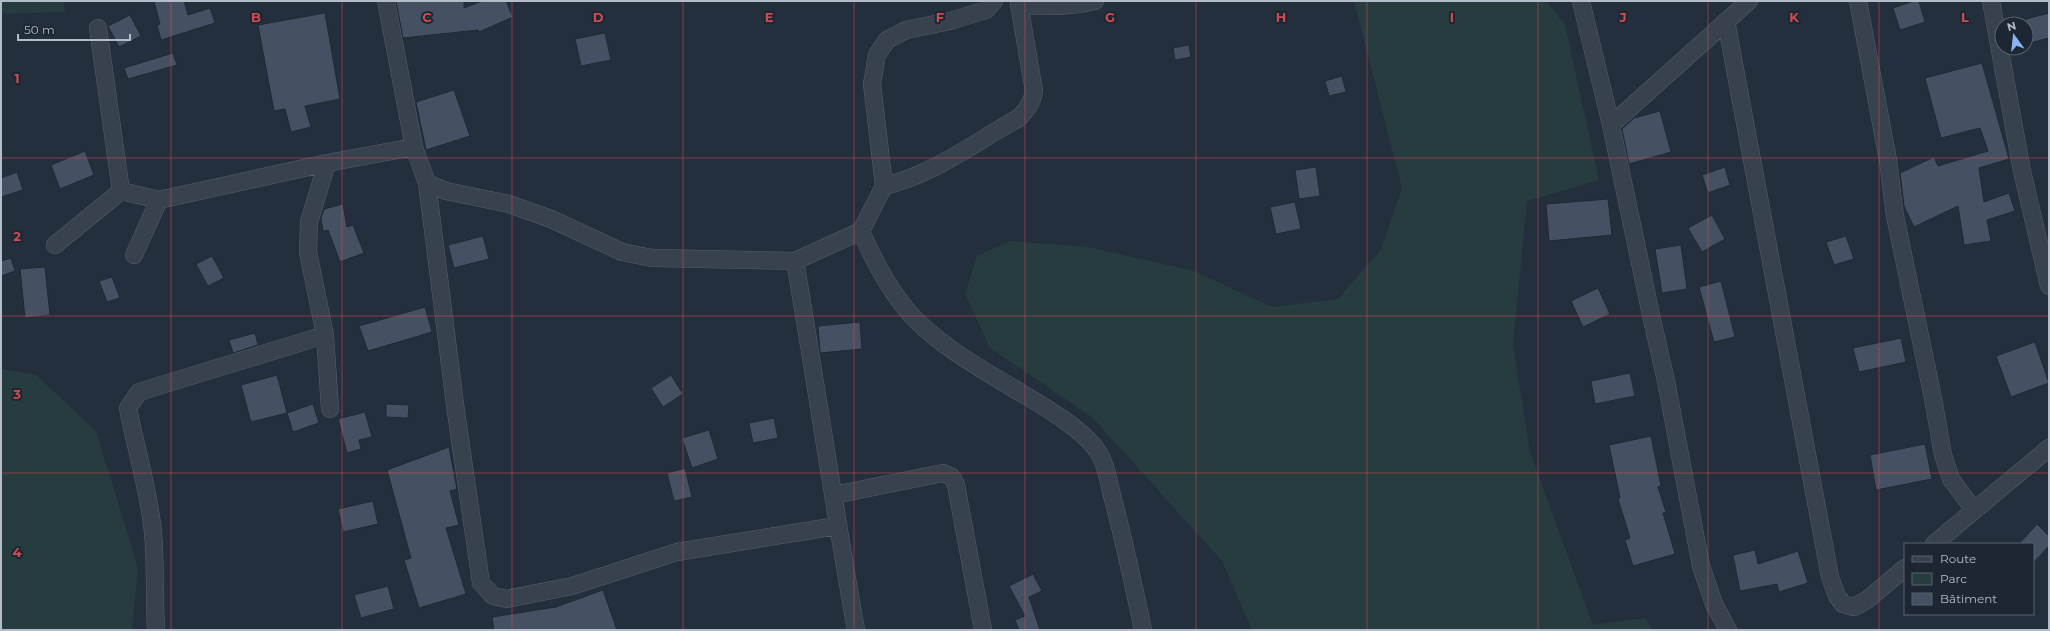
<svg xmlns="http://www.w3.org/2000/svg" width="2050" height="631" font-family="Montserrat,sans-serif">
  <style>
    .green { fill: #263c3f }
    .building { fill: #455162; stroke: #1f2835 }
    .lines { fill: none; stroke-linecap: round; stroke-linejoin: round }
    .minor-casing { stroke: #565f6c; stroke-width: 18 }
    .minor { stroke: #38414e; stroke-width: 17 }
    .grid { fill: none; stroke: #ce4d50; stroke-width: 1; stroke-opacity: 0.55 }
    .grid-label { font-size: 13px; text-anchor: middle; font-weight: bold; fill: #ce4d50; stroke: #1d2633; stroke-width: 4; stroke-linejoin: round; paint-order: stroke }
  </style>
  <rect width="100%" height="100%" fill="#242f3e"/>
  <path class="green" d="M1 1H64L65 12 1 14Z
    M1354 1H1546L1565 25 1599 180 1527 201 1513 345 1530 452 1593 625 1645 618 1653 630H1252L1222 561 1092 417 990 348 965 294 977 256 1010 241 1088 247 1194 271 1272 307 1338 299 1381 249 1402 188Z
    M1 369 36 375 96 431 138 568 132 630H1Z"/>
  <path class="building" d="M154 1H184L188 15 210 8 215 23 161 40 157 25 160 24Z
    M396 1H464V8L482 1H506L513 17 479 32 478 30 403 38Z
    M1914 1H1919L1925 22 1900 30 1893 8Z
    M325 13 340 99 305 106 311 127 291 132 285 109 274 111 258 25Z
    M2049 13V38L2026 44V19Z
    M130 15 141 36 119 47 108 26Z
    M605 33 611 60 581 66 575 39Z
    M1189 45 1191 57 1175 60 1173 48Z
    M173 53 177 65 128 79 124 68Z
    M1982 63 2009 159 1979 168 1984 202 2009 193 2015 211 1987 220 1991 241 1964 245 1958 206 1914 227 1904 206 1900 173 1934 157 1938 166 1988 151 1980 128 1941 138 1925 78Z
    M1342 76 1346 92 1329 96 1325 81Z
    M454 90 470 136 426 150 416 102Z
    M1660 111 1671 152 1629 164 1622 129 1634 118Z
    M85 151 94 175 60 189 51 165Z
    M1316 167 1320 196 1299 199 1295 170Z
    M1725 167 1730 185 1708 193 1702 175Z
    M17 172 23 190 1 197V178Z
    M1608 199 1612 235 1549 241 1546 204Z
    M1295 202 1301 229 1276 234 1270 207Z
    M343 204 347 227 353 225 364 253 340 262 328 230 323 231 321 218 324 209Z
    M1712 215 1725 239 1702 252 1688 228Z
    M483 236 489 259 454 268 448 245Z
    M1846 236 1854 259 1834 265 1826 242Z
    M1681 245 1687 289 1662 293 1655 249Z
    M212 256 224 278 208 286 196 264Z
    M11 258 15 271 1 276V261Z
    M45 267 50 315 25 318 20 269Z
    M112 277 120 298 107 302 99 281Z
    M1721 281 1735 337 1714 342 1699 287Z
    M1598 288 1610 314 1583 327 1571 301Z
    M425 307 432 332 368 351 359 326Z
    M860 322 862 349 820 353 818 326Z
    M255 333 258 345 233 353 229 340Z
    M1901 338 1906 362 1859 372 1853 348Z
    M2035 342 2049 383 2011 397 1996 356Z
    M1630 373 1635 396 1595 404 1591 381Z
    M277 375 287 413 251 422 241 385Z
    M671 375 683 394 663 407 651 388Z
    M313 404 319 423 293 432 287 413Z
    M386 404 409 405 408 418 386 417Z
    M365 412 372 437 359 440 361 449 347 453 338 419Z
    M774 418 778 438 753 443 749 423Z
    M709 430 718 459 692 468 682 438Z
    M1651 436 1661 486 1658 487 1666 512 1663 513 1675 554 1633 566 1625 540 1630 538 1618 499 1620 498 1609 445Z
    M1925 444 1932 479 1876 490 1870 455Z
    M449 447 457 489 450 491 459 525 446 528 466 594 419 608 404 560 411 558 387 470Z
    M685 468 692 497 674 501 667 473Z
    M373 501 378 524 343 532 338 509Z
    M2037 524 2049 536V546L2033 563V544H2019Z
    M1755 550 1758 564 1798 551 1808 583 1779 592 1777 584 1740 591 1733 555Z
    M1033 574 1042 591 1029 597 1040 630H1019L1015 620 1025 616 1009 586Z
    M388 586 394 609 361 618 354 595Z
    M603 590 617 630H494L492 617 556 607Z"/>
  <g class="lines">
    <defs>
      <path id="minor" d="M386 1 414 147 427 183 456 412 481 583 493 596 507 599 572 586 677 552 837 526
        M1581 1 1611 125 1651 315 1666 381 1701 566 1714 604 1728 630
        M1858 1 1888 160 1895 216 1933 398 1943 455 1951 479 1974 510
        M1991 1 2022 171 2049 286
        M1726 21 1830 577 1837 596 1843 604 1854 607 1867 600 1905 568
        M98 28 121 191
        M1611 125 1749 1
        M327 163 309 222 308 252 325 335 330 409
        M427 183 446 191 509 204 551 219 622 252 652 258 795 261 861 231 884 186C933 175 975 142 1019 118 1027 109 1032 103 1034 91L1019 4C1044 7 1070 7 1095 1
        M884 186 872 84 877 55 887 40 906 30 950 21 986 10 994 1
        M861 231C874 261 891 294 914 318 943 348 983 370 1018 391 1041 405 1080 427 1096 449 1107 463 1109 486 1114 503 1125 545 1134 587 1143 630
        M55 245 121 191 159 200 327 163 414 147
        M134 255 159 200
        M795 261C816 384 834 507 856 630
        M834 495 943 473 952 477 956 485 983 630
        M1934 544 2049 448
        M156 630C154 598 156 565 153 533 149 490 136 450 128 408L139 392 325 335"/>
    </defs>
    <use href="#minor" class="minor-casing"/>
    <use href="#minor" class="minor"/>
  </g>
  <path class="grid" d="M171 1V630M342 1V630M512 1V630M683 1V630M854 1V630M1025 1V630M1196 1V630M1367 1V630M1538 1V630M1708 1V630M1879 1V630M1 158H2049M1 316H2049M1 473H2049"/>
  <g class="grid-label">
    <text x="256" y="22">B</text>
    <text x="427" y="22">C</text>
    <text x="598" y="22">D</text>
    <text x="769" y="22">E</text>
    <text x="940" y="22">F</text>
    <text x="1110" y="22">G</text>
    <text x="1281" y="22">H</text>
    <text x="1452" y="22">I</text>
    <text x="1623" y="22">J</text>
    <text x="1794" y="22">K</text>
    <text x="1965" y="22">L</text>
    <text x="17" y="83">1</text>
    <text x="17" y="241">2</text>
    <text x="17" y="399">3</text>
    <text x="17" y="557">4</text>
  </g>
  <rect width="2050" height="631" fill="none" stroke="#b4bcc9" stroke-width="4"/>
  <rect x="1904" y="543" width="130" height="72" fill="#1d2633" stroke="#59626f"/>
  <rect x="1912" y="556" width="20" height="6" fill="#38414e" stroke="#59626f"/>
  <text x="1940" y="563" font-size="12" fill="#b4bcc9">Route</text>
  <rect x="1912" y="573" width="20" height="12" fill="#263c3f" stroke="#59626f"/>
  <text x="1940" y="583" font-size="12" fill="#b4bcc9">Parc</text>
  <rect x="1912" y="593" width="20" height="12" fill="#455162" stroke="#59626f"/>
  <text x="1940" y="603" font-size="12" fill="#b4bcc9">Bâtiment</text>
  <g transform="translate(2014 36) rotate(345)"><circle r="19" fill="#1d2633" stroke="#59626f"/>
  <path d="M0-3L7 15L0 10L-7 15Z" fill="#8ab4f8"/>
  <text y="-6" font-size="11" font-weight="bold" text-anchor="middle" fill="#b4bcc9">N</text>
  </g>
  <path d="M18 34v6h112v-6" fill="none" stroke="#b4bcc9" stroke-width="2"/>
  <text x="24" y="34" font-size="12" fill="#b4bcc9" stroke="#1d2633" stroke-width="3" paint-order="stroke">50 m</text>
</svg>
